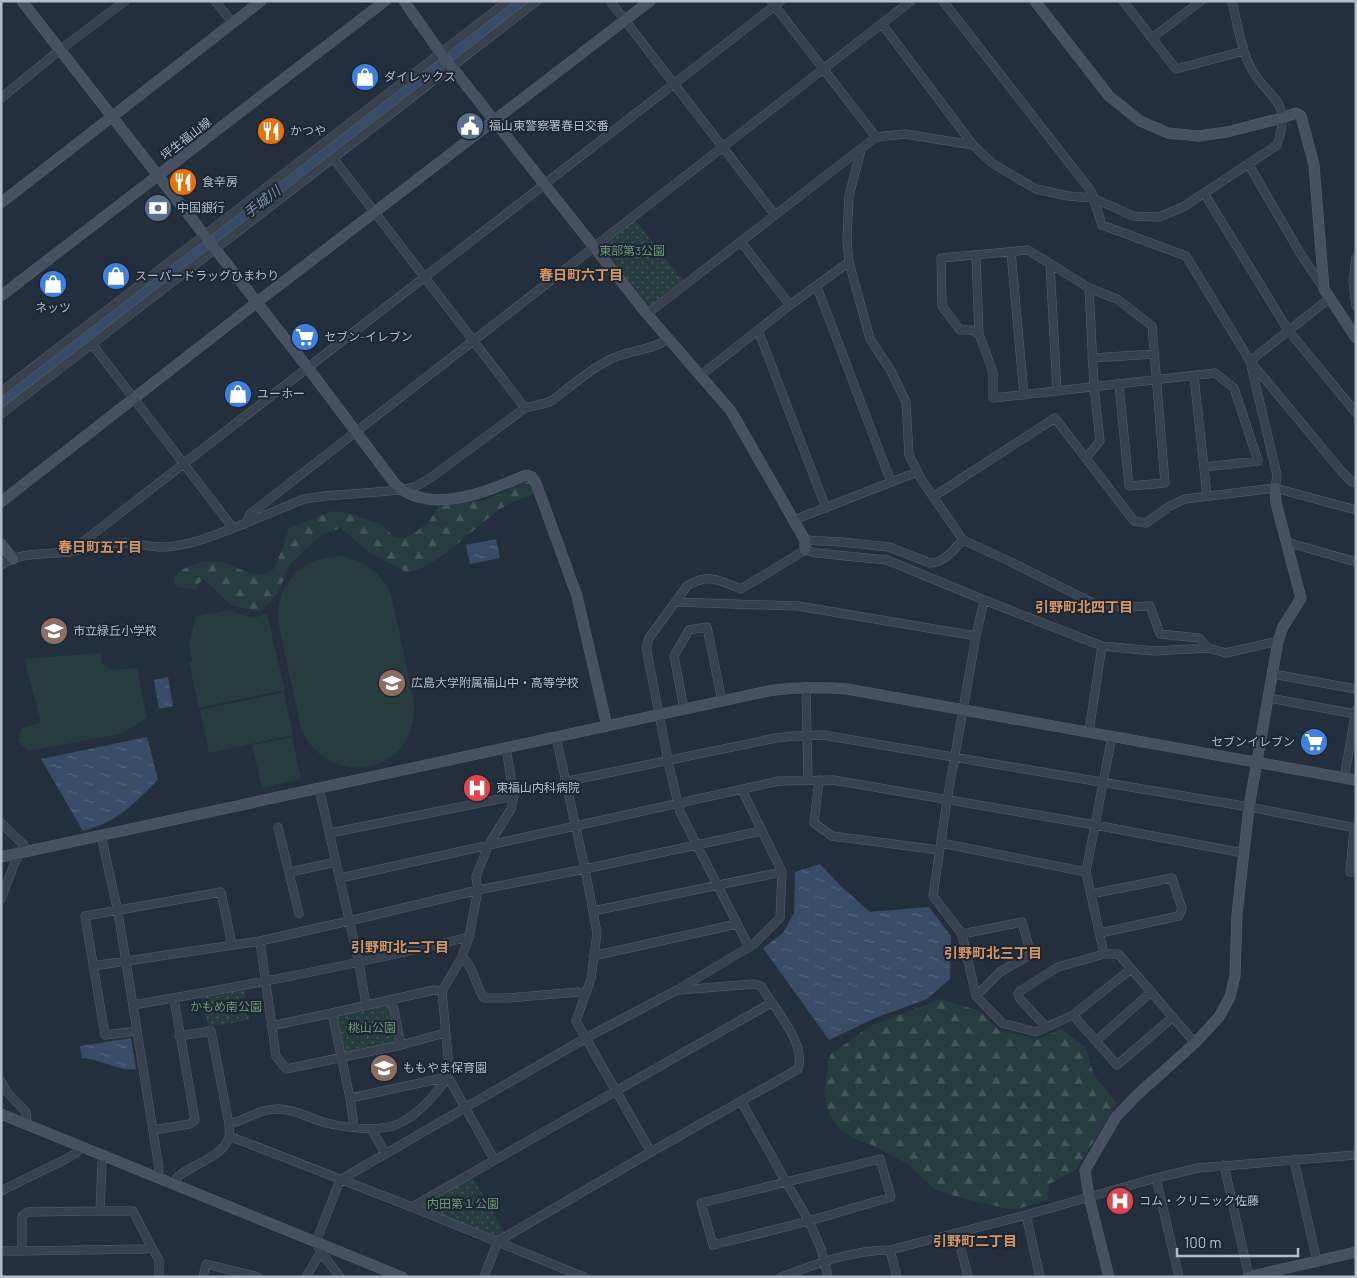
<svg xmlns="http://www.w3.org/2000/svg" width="1357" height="1278" font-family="Barlow,'Noto Sans JP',sans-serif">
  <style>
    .green { fill: #263c3f }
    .forest { fill: url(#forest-firs) }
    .park { fill: url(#park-dots) }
    .water { fill: url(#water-ripples) }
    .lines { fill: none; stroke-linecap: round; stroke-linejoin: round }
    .river { stroke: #394c67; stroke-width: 15 }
    .street-casing { stroke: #565f6c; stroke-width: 9 }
    .secondary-casing { stroke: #565f6c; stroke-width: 11 }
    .street { stroke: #38414e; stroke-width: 8 }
    .secondary { stroke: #465061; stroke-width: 10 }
    .labels { text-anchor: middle; stroke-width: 4; stroke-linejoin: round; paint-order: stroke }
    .poi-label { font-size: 12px; fill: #b4bcc9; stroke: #1d2633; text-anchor: start }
    .street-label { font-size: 12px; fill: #b4bcc9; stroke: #1d2633 }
    .park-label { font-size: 12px; fill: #6b9a76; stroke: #1d2633 }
    .water-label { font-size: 14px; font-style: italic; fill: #7c92b1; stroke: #1d2633 }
    .neighbourhood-label { font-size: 14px; font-weight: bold; fill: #d59563; stroke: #1d2633 }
  </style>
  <defs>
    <pattern id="forest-firs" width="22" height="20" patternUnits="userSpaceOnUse" patternTransform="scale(1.25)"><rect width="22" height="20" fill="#263c3f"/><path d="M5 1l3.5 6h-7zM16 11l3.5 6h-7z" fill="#435659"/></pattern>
    <pattern id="park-dots" width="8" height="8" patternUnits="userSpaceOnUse" patternTransform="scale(1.25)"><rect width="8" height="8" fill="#263c3f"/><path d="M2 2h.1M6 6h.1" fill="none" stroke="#435659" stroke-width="1.8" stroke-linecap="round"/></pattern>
    <pattern id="water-ripples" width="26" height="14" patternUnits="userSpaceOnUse" patternTransform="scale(1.25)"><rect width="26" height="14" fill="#394c67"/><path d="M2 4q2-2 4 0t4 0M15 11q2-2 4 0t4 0" fill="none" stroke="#53647b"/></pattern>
  </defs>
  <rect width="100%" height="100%" fill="#242f3e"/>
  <path class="green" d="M340 556C364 560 381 572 391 594 396 619 402 644 407 669 410 686 417 704 413 721 402 780 324 783 301 729L278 621C277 582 302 557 340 556Z
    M228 610 253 618 267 614 285 690 199 708 189 662H192L189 645 196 616Z
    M101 653V662L112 670 137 668 147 718 121 734 28 751 18 741 22 728 41 722 24 659Z
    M284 692 293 735 209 753 200 710Z
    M292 737 301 779 262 788 252 745Z"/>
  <path class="forest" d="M529 481 534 494C523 498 511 502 502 508 477 524 434 571 406 572L368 552 341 528 321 535 290 564 278 593 260 612 231 605 204 579 198 584 197 590 177 587 174 579C179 571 183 569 192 565 205 560 220 560 233 566 247 572 258 580 273 570L283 548 289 528 333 511 351 514 382 525 394 537 407 538 428 523 439 506 484 500Z
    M940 999 980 1011 1000 1031 1038 1039 1062 1029 1086 1048 1094 1075 1117 1103 1076 1170 1049 1184 1048 1200 1013 1210 965 1199 934 1189 909 1165 875 1146 857 1140 841 1130 833 1121 827 1107 824 1093 830 1055 870 1026Z"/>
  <path class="park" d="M635 220 683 280 649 307 601 247Z
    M244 988 249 1020 208 1027 202 995Z
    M391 1000 400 1044 342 1057 333 1013Z
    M471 1175 506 1235 498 1240 416 1207Z"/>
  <path class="water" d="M496 539 500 558 470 564 466 545Z
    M168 677 173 706 159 709 154 680Z
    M147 737 158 780C132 805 119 821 83 831L41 759Z
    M820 864 841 886 870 912 929 907 951 936 950 979 927 999 875 1018 829 1040 763 948 783 933 794 913 795 872Z
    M131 1038 136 1069C119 1072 101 1059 82 1058L80 1046Z"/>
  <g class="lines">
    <path class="river" d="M1 404 522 1"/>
    <defs>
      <path id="street" d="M215 1 233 23
        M610 1 775 215
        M771 1 876 137
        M943 1 1091 191 1102 225 1186 256 1250 361 1277 475 1275 488
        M1123 1 1176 69 1244 51
        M882 24 973 145
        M1152 38 1201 1
        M1 98 60 50 125 1
        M861 150 849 196 847 239 849 262 870 339 891 371 906 402 909 455 921 479 963 540 1011 562 1095 604 1127 607 1150 606 1160 634 1199 638 1208 648
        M333 158 525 408
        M1249 165 1300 253 1324 289
        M1204 193 1288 330 1356 413
        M741 242 790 305
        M1011 252 1024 395
        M976 256 979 334 993 372V398L1215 373 1234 388 1258 461 1204 467
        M1356 257 1353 281 1356 306
        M1050 264 1057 391
        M817 287 891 482
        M1330 298 1250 361 1342 472 1352 482 1356 483
        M647 314 876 137 905 134 973 145 992 163 1036 189 1068 196 1093 198 1133 216 1159 217 1183 207 1277 145C1294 95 1265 100 1249 64 1240 45 1237 22 1232 1
        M758 330 826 508
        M979 334 972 330H960L942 306 941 258 1028 250 1089 288 1117 299 1152 326 1165 483 1129 486 1119 385
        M92 344 233 528
        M1092 358 1155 354
        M701 375 790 305 849 262
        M1194 376 1207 496
        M1 392 508 1
        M1 414 537 1
        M1086 458 1100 441 1094 387 1089 288
        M933 497 1055 418 1134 521 1146 523 1170 506 1185 499 1275 488 1356 510
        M794 520 917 472
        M246 523 304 499 325 496 402 490 417 486 433 476 525 408 546 403 553 400C571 386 589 370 609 360 628 350 651 351 668 339
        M805 540 841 542 889 547 930 563C944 563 953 550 963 540
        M1286 542 1356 562
        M84 548V541L781 1
        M1 565C21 551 46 555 68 552 87 549 105 543 124 543 139 543 152 548 166 547 194 545 220 533 246 523L250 514 911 1
        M984 600 976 636 947 800 933 896 962 934 976 996 1002 1023 1036 1032 1073 1015 1131 969
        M675 602 798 606 976 636
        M1273 674 1356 689
        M806 687 808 779
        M1269 698 1355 714
        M684 709 674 656 689 630 707 627 722 701
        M1089 731 1102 646
        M1112 736 1086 872 1104 954H1118L1121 957 1195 1043
        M556 737 585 869 597 933 591 979 576 1021 651 1152
        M1344 779 1356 710
        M819 780 814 823 832 836 939 850
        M564 782 776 738 794 736 823 735 1249 807 1356 828
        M319 788 359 963 366 1005
        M1 823 24 845 15 862 1 899
        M278 827 299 914
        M1354 828 1350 872H1356
        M330 833 514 796
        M101 835 118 912 159 1168 158 1176
        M941 843 1086 872
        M290 872 336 862
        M340 878 779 781 833 780 1095 825 1243 853
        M1091 894 1172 878 1182 909 1179 916 1100 933
        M593 911 782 872
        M962 934 1022 922 1031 954 1000 972 976 996
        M260 941 276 1056 286 1069 401 1045 445 1033
        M749 947 680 812 668 761 647 652V644L649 638 687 586C708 572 720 581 741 589L805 550 816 553 887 560 984 600 1102 646 1154 651 1208 648 1226 653 1278 641
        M593 956 737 924
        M462 957C474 966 475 986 484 998H508L578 992 585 994
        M93 966 260 941 349 921 478 890 585 869 761 831
        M442 991 462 957 469 937 478 890 476 877 488 846 511 809 514 796 506 748
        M392 1000 401 1045
        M133 1005C246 986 358 964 469 937
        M1073 1015 1117 1065 1173 1017
        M271 1026 332 1013
        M1046 1027 1020 999 1018 994 1020 991 1058 967 1104 954
        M137 1031 105 1035 85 916 221 892 232 945
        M1096 1041 1151 992
        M1 1081 6 1091 26 1112 27 1124
        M350 1098 448 1077
        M741 1101 786 1182 809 1221 821 1249 828 1277
        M229 1124C244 1121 259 1109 276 1109 294 1108 310 1119 327 1123 346 1128 380 1132 398 1124 418 1115 436 1094 448 1077
        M354 1127 350 1098 332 1013 434 990 442 991 449 1068 448 1077 494 1159
        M371 1129 386 1154
        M153 1130 190 1124 195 1120 174 999
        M229 1136 412 1207 584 1277
        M880 1159 891 1197 809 1221 713 1245 701 1203Z
        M1294 1160 1317 1261
        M1224 1165 1249 1277
        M1156 1178 1179 1277
        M173 1183C183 1165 224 1160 229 1136 230 1133 229 1128 229 1124L211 1031 179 1036
        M1 1191 68 1158 76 1153 81 1147
        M412 1207 771 1003
        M100 1211H133L152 1248 144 1249 22 1251V1216L28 1212 100 1211 102 1163 105 1156
        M1026 1215 1040 1277
        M957 1233 968 1277
        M152 1248 159 1260V1277
        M890 1250 897 1277
        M1 1251H22
        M203 1277 206 1264 258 1277
        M306 1277 321 1252
        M340 1277 321 1252 316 1242 340 1180 586 1038 677 990 754 944 780 918 782 872 742 790
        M484 1277 498 1241 651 1152 798 1069C807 1043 773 1007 761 986L754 984 679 990
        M781 1277C816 1264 852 1250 890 1250L1026 1215 1156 1178 1198 1168 1356 1155"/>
      <path id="secondary" d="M22 1 308 368 396 485C432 516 488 491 526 475L532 477 536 483 577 596 607 726
        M404 1 440 52 647 314 731 411 805 540V550
        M1035 1 1109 96 1140 121 1168 133 1198 136 1227 132 1282 118 1296 113 1301 116 1314 165 1324 289 1356 338
        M1 203 261 1
        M1 296 385 1
        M1 502 256 303 650 1
        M1 544 13 559
        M1 857 768 691C795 687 820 687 847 689L1356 780
        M1 1114 402 1277
        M1109 1277 1089 1197 1085 1170 1116 1117 1136 1096 1195 1043 1219 1017 1230 997 1235 976 1237 914 1249 807 1278 641 1283 627 1301 598 1276 503 1275 488
        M1248 1277 1356 1252"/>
    </defs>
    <use href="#street" class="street-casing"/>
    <use href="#secondary" class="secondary-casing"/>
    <use href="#street" class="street"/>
    <use href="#secondary" class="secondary"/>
  </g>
  <defs>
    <symbol id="shop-disc" viewBox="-11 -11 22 22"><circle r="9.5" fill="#3f7fe0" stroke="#1d2633"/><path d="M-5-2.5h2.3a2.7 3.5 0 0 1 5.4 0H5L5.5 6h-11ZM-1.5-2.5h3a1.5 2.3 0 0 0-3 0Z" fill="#fff"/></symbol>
    <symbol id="civic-disc" viewBox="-11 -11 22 22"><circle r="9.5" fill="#5c6f8a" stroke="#1d2633"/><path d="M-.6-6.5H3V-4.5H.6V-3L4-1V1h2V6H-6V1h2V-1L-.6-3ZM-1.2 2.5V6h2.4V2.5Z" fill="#fff"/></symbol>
    <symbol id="restaurant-disc" viewBox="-11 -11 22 22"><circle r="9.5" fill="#e8710a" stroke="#1d2633"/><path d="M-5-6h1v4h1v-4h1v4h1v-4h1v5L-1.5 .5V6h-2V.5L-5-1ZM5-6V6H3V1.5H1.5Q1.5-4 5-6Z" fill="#fff"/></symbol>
    <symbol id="bank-disc" viewBox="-11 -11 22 22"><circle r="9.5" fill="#5c6f8a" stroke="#1d2633"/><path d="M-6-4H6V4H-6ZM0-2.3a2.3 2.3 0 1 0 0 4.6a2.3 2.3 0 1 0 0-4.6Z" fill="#fff"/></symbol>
    <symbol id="supermarket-disc" viewBox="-11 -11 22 22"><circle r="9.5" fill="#3f7fe0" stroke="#1d2633"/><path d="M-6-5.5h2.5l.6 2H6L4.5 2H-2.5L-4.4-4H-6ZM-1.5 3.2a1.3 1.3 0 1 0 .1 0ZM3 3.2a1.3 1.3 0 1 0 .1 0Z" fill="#fff"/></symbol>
    <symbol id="school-disc" viewBox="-11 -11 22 22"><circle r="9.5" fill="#8d6e63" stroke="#1d2633"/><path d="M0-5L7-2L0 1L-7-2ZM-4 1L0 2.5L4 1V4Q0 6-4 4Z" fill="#fff"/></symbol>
    <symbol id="hospital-disc" viewBox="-11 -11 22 22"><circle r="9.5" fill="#e0444e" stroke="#1d2633"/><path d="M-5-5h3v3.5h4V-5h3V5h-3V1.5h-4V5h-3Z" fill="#fff"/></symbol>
  </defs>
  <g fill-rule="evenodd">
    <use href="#shop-disc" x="349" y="61" width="32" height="32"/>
    <use href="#civic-disc" x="454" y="110" width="32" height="32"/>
    <use href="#restaurant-disc" x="255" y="115" width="32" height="32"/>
    <use href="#restaurant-disc" x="167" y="166" width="32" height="32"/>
    <use href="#bank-disc" x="142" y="192" width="32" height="32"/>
    <use href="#shop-disc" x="100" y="260" width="32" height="32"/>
    <use href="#shop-disc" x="37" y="268" width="32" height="32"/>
    <use href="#supermarket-disc" x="289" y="321" width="32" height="32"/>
    <use href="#shop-disc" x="222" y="378" width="32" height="32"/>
    <use href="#school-disc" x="38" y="615" width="32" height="32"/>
    <use href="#school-disc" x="376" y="667" width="32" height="32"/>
    <use href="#supermarket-disc" x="1298" y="726" width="32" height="32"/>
    <use href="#hospital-disc" x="461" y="772" width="32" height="32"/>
    <use href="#school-disc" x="368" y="1052" width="32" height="32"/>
    <use href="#hospital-disc" x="1104" y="1185" width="32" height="32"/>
  </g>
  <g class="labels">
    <g class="poi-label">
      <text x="384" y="81">ダイレックス</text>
      <text x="489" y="130">福山東警察署春日交番</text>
      <text x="290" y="135">かつや</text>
      <text x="202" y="186">食辛房</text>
      <text x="177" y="212">中国銀行</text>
      <text x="135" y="280">スーパードラッグひまわり</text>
      <text x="53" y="312" text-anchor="middle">ネッツ</text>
      <text x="324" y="341">セブン-イレブン</text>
      <text x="257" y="398">ユーホー</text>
      <text x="73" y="635">市立緑丘小学校</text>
      <text x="411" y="687">広島大学附属福山中・高等学校</text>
      <text x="1295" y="746" text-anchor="end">セブンイレブン</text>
      <text x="496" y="792">東福山内科病院</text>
      <text x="403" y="1072">ももやま保育園</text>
      <text x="1139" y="1205">コム・クリニック佐藤</text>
    </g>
    <g class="street-label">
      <text transform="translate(186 139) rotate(-38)" y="4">坪生福山線</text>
    </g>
    <g class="park-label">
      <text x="632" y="255">東部第3公園</text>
      <text x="226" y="1011">かもめ南公園</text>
      <text x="372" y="1032">桃山公園</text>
      <text x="463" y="1208">内田第１公園</text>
    </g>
    <g class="water-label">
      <text transform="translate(262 202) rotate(-38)" y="5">手城川</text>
    </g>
    <g class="neighbourhood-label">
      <text x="581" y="280">春日町六丁目</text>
      <text x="100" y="552">春日町五丁目</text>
      <text x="1084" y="612">引野町北四丁目</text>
      <text x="400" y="952">引野町北二丁目</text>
      <text x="993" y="958">引野町北三丁目</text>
      <text x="975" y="1246">引野町二丁目</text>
    </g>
  </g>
  <rect width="1357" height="1278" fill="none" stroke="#b4bcc9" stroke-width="5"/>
  <path d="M1177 1248v8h121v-8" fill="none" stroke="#b4bcc9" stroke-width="2.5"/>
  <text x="1184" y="1248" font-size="15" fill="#b4bcc9" stroke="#1d2633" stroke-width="4" paint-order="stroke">100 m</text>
</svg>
